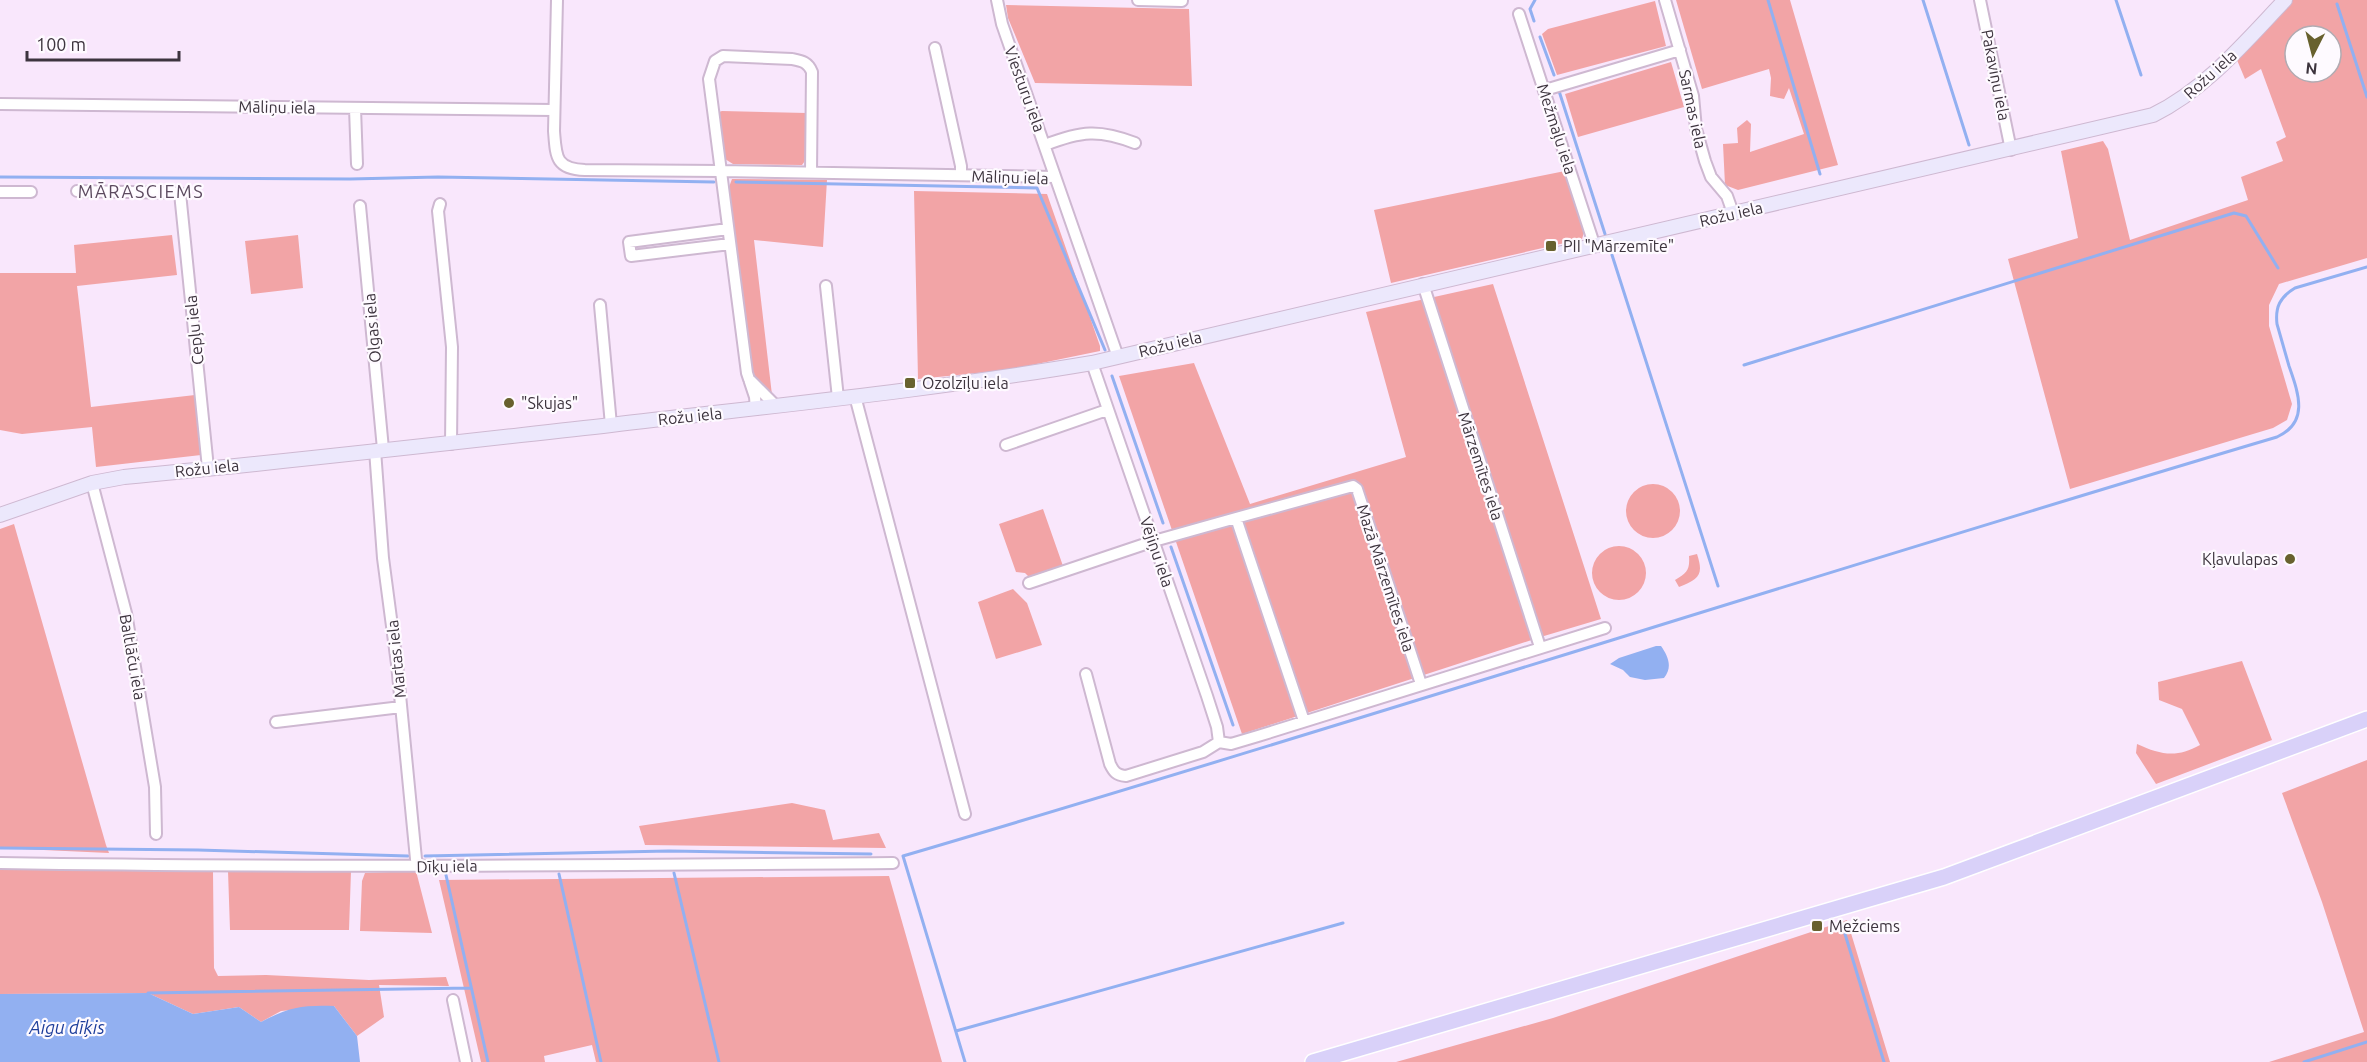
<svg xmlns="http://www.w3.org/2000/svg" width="2367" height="1062" font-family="Ubuntu,sans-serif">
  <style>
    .green { fill: #f2a4a6; fill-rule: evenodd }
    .water { fill: #92b0f1 }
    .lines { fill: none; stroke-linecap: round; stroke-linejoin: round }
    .stream { stroke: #92b0f1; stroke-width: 3 }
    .street-casing { stroke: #ceb8d1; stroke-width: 14 }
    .secondary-casing { stroke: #ceb8d1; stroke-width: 16 }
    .primary-casing { stroke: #fff; stroke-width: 18 }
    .street { stroke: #fff; stroke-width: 10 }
    .secondary { stroke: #ece8fc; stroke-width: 14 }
    .primary { stroke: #d9d1f9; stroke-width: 15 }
    .poi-dot { fill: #68612e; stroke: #fefaff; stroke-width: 2 }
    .labels { text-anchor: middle; stroke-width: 4.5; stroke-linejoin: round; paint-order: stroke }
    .street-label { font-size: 16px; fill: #3d343e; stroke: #fefaff }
    .poi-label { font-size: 16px; fill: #3d343e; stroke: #fefaff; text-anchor: start }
    .neighbourhood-label { font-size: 18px; letter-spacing: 1.5px; fill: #5c4a5f; stroke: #fefaff }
    .water-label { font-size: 18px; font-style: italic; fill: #1e3e9b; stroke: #fefaff }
  </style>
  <rect width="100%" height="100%" fill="#f9e7fc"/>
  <path class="green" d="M1676 0H1790L1838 165 1738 190 1725 185 1723 144 1738 143 1737 128 1747 120 1751 124 1750 152 1804 134 1789 88 1784 99 1770 96 1771 78 1769 69 1702 89Z
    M2292 0H2367V258L2279 284 2269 305V326L2292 404 2287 420 2273 428 2070 489 2008 259 2078 238 2061 151 2103 141 2108 149 2130 240 2248 200 2241 177 2283 161 2276 142 2286 137 2261 69 2245 79 2237 60ZM2295 36H2331V72H2295Z
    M1655 1 1666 46 1557 75 1542 34 1548 29Z
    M1006 5 1189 9 1192 86 1035 83 1008 18Z
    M1671 62 1684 107 1578 137 1565 94Z
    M722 111 807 113V158L802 165 733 164 725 159 719 112Z
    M1565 171 1585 229 1582 239 1391 283 1374 210Z
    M732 179 827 180 823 247 754 240 772 395 769 396 752 372 729 187Z
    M914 191 1047 194 1100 346V351L1007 370 918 379Z
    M172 235 177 275 77 286 91 407 195 395 201 455 96 467 92 427 22 434 0 430V273H76L74 245Z
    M298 235 303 288 251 294 245 241Z
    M1493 284 1601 619 1544 636 1242 734 1119 376 1194 363 1250 504 1406 457 1366 312Z
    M1626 511a27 27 0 1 1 54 0a27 27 0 1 1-54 0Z
    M1043 509 1063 566 1029 577 1025 573 1016 572 999 524Z
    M14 524 106 845 109 853 0 848V529Z
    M1592 573a27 27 0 1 1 54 0a27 27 0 1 1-54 0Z
    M1697 554C1704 575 1699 579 1679 587L1675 580C1687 573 1690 570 1689 556Z
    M1013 589 1027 603 1042 645 996 659 978 602Z
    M2242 661 2272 740 2156 784 2136 753 2137 744C2161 755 2177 758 2200 745L2182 709 2159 700 2158 682Z
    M2367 760V1062H2269L2364 1032 2322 902 2282 793Z
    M792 803 825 810 833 840 879 833 886 848 645 845 639 826Z
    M0 866 213 872 214 968 218 976 266 975 369 980 446 977 449 986 379 985 384 1017 357 1036 334 1006 281 1011 261 1022 239 1007 193 1014 148 993 0 994Z
    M228 871H351L349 930H230Z
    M416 871 432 933 360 931 362 881 365 873Z
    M889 876 942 1062H596L592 1045 544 1056 545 1062H481L439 880Z
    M1847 920 1890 1062H1396L1553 1018Z"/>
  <path class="water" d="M1656 646H1661C1668 656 1673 667 1664 678L1645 680 1630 677 1623 670 1610 664 1619 658Z
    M148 993 193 1014 239 1007 261 1022C289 1007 303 1005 334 1006L357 1036 360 1062H0V994Z"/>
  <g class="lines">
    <path class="stream" d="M1768 0 1820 174
      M1923 0 1969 145
      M2116 0 2141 75
      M2337 4 2367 97
      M1534 21 1530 9 1535 0
      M1540 37 1554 75
      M1559 91 1605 234
      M0 177 350 179 438 177 714 182
      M736 182 1037 188 1105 350
      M1612 255 1718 586
      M1744 365 2234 213 2246 216 2278 268
      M1112 376 1163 523
      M1171 547 1233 725
      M0 848 198 850 408 856
      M425 856 669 851 871 854
      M674 873 719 1062
      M559 874 601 1062
      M446 875 488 1062
      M1845 934 1884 1062
      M148 993 471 988
      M956 1031 1343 923
      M965 1062 903 856C1362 721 1818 573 2277 437 2310 422 2298 392 2289 366 2285 352 2281 338 2277 324 2275 307 2280 297 2295 288L2367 267
      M2304 1062 2367 1042"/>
    <defs>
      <path id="street" d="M557 0 554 131C556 156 555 169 585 170L721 171 1055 177
        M997 0 1002 24 1118 357
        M1138 0 1182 1
        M1665 0 1693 96 1696 129 1705 161 1711 177 1727 196 1733 213
        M1980 0 2011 150
        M1519 14 1594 244
        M935 48 961 166V175
        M1545 90 1680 50
        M0 104 553 110
        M355 108 357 164
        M1045 145C1081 131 1099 129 1135 143
        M77 191 180 193 208 468
        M0 192H31
        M440 204 438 211 452 347 451 444
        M360 206 383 449
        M728 229 629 242 631 256 730 244
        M1423 284 1540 647
        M826 286 838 398
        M600 305 611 425
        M1092 363 1207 696 1217 727 1219 742
        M749 379 776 406
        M855 396 965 814
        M756 409 755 397 747 373 709 79 715 61 723 56 792 59C802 61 808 62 812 72L811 172
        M1006 445 1107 410
        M375 450 383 558 397 664 416 859 419 867
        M92 483 126 613 155 787 156 834
        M1236 518 1353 486 1357 489 1421 684
        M1029 583 1154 541 1236 518 1304 721
        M1086 674 1110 764C1114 772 1116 775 1126 776L1203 752 1219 742 1231 744 1258 736 1605 628
        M276 722 401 707
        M0 863C298 868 595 865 893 863
        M453 1000 466 1062"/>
      <path id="secondary" d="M0 515 92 483 124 477C286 462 449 443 611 425 771 406 932 390 1092 363L2153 115C2206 89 2245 42 2285 0"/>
      <path id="primary" d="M1313 1062 1944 877 2367 719"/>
    </defs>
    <use href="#street" class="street-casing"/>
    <use href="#secondary" class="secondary-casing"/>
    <use href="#primary" class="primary-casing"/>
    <use href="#street" class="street"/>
    <use href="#secondary" class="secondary"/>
    <use href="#primary" class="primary"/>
  </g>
  <g class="poi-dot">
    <rect x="1545" y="240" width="12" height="12" rx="3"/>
    <rect x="904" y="377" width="12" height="12" rx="3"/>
    <circle cx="509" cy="403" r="6"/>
    <circle cx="2290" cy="559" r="6"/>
    <rect x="1811" y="920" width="12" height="12" rx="3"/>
  </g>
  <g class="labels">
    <g class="street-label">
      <text transform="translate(2210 74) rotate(-42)" y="6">Rožu iela</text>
      <text transform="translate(1996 75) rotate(79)" y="6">Pakaviņu iela</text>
      <text transform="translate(1025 89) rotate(70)" y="6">Viesturu iela</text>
      <text transform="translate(277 107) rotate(1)" y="6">Māliņu iela</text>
      <text transform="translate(1693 109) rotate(78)" y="6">Sarmas iela</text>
      <text transform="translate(1557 129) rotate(72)" y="6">Mežmaļu iela</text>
      <text transform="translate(1010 177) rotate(2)" y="6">Māliņu iela</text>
      <text transform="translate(1731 214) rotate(-13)" y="6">Rožu iela</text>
      <text transform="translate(372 328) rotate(-95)" y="6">Olgas iela</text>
      <text transform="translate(194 330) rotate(-96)" y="6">Cepļu iela</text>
      <text transform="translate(1170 344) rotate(-14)" y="6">Rožu iela</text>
      <text transform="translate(690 416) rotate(-6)" y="6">Rožu iela</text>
      <text transform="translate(1481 466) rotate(72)" y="6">Mārzemītes iela</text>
      <text transform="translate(207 468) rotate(-6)" y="6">Rožu iela</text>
      <text transform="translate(1157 552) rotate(71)" y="6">Vējiņu iela</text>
      <text transform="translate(1386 578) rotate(72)" y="6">Mazā Mārzemītes iela</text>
      <text transform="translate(133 657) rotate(80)" y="6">Baltlāču iela</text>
      <text transform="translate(396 659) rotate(-96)" y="6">Martas iela</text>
      <text transform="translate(447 866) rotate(-1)" y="6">Dīķu iela</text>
    </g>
    <g class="poi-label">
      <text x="1563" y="252">PII "Mārzemīte"</text>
      <text x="922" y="389">Ozolzīļu iela</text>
      <text x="521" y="409">"Skujas"</text>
      <text x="2278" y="565" text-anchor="end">Kļavulapas</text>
      <text x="1829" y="932">Mežciems</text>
    </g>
    <g class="neighbourhood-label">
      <text x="141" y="198">MĀRASCIEMS</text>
    </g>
    <g class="water-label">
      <text x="67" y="1034">Aigu dīķis</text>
    </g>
  </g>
  <g transform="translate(2313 54) rotate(186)"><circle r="28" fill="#fefaff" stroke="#b1abb2" stroke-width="1.5"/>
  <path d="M0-4.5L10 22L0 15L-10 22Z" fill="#68612e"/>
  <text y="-9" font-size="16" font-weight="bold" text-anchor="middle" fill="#3d343e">N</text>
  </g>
  <path d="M27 51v9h152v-9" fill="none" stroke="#3d343e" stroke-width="3"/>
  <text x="36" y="51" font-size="18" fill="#3d343e" stroke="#fefaff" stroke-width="4.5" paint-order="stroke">100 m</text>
</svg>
